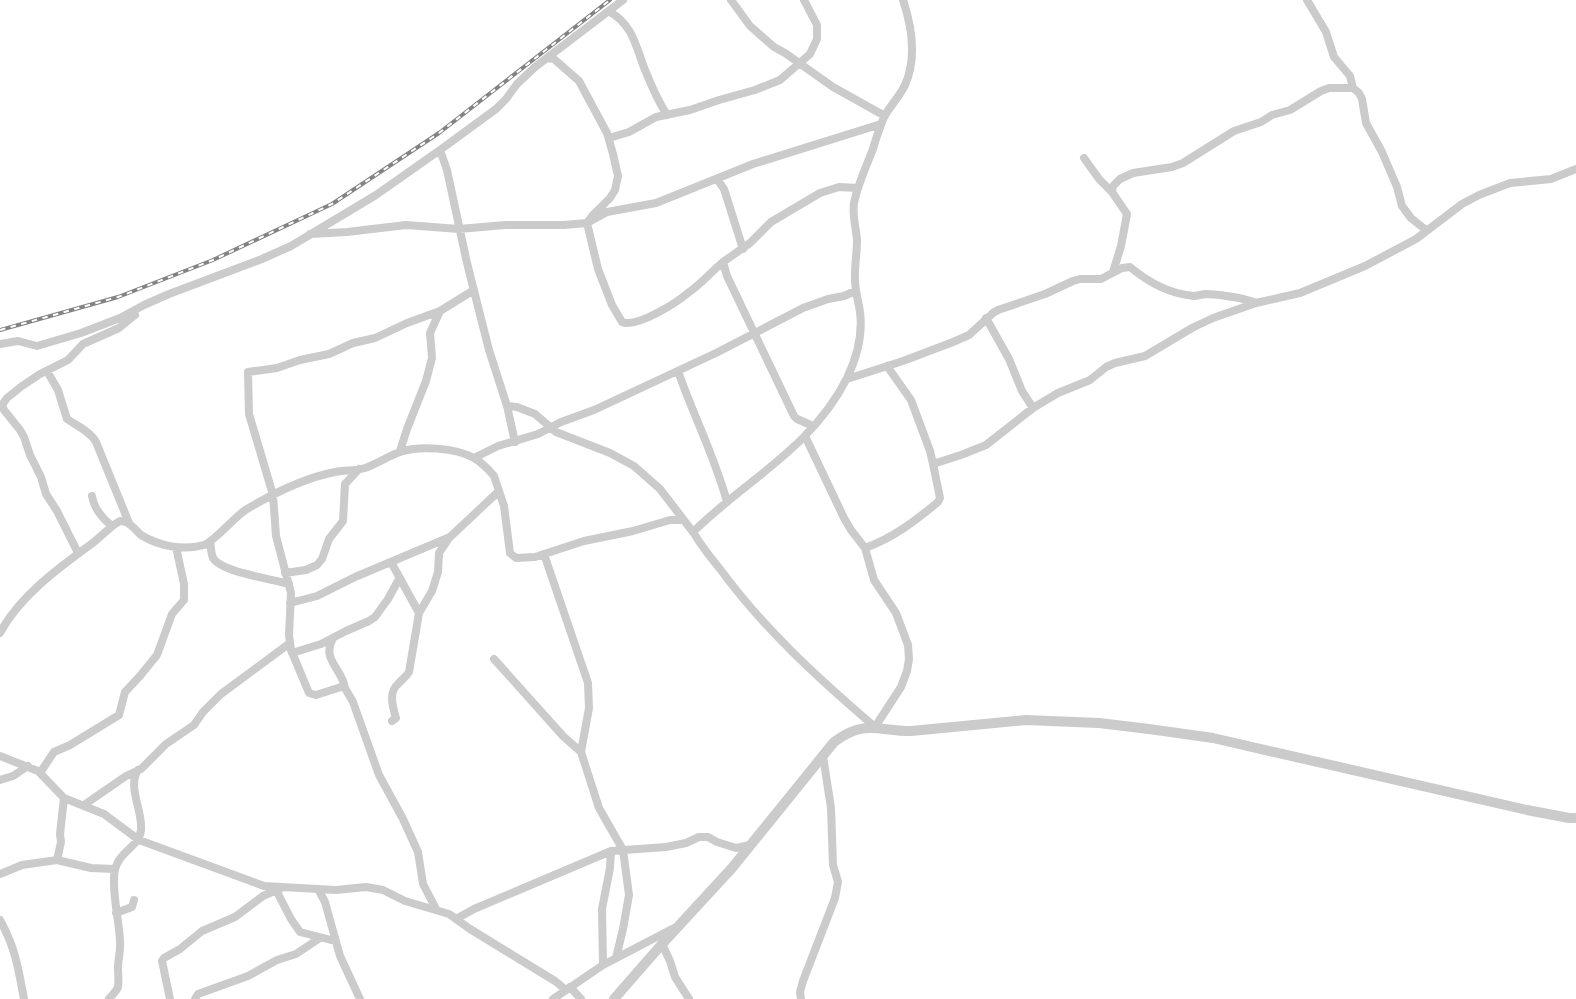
<svg xmlns="http://www.w3.org/2000/svg" width="1576" height="999" font-family="Signika,sans-serif">
  <style>
    .lines { fill: none; stroke-linecap: round; stroke-linejoin: round }
    .minor { stroke: #cbcbcb; stroke-width: 8 }
    .tertiary { stroke: #cbcbcb; stroke-width: 10 }
    .rail-casing { stroke: #838383; stroke-width: 4 }
    .rail { stroke: #fff; stroke-width: 2; stroke-dasharray: 5.5; stroke-linecap: butt }
  </style>
  <rect width="100%" height="100%" fill="#fff"/>
  <g class="lines">
    <path class="minor" d="M731 0 750 26 774 47 785 53 833 87 885 116
      M1307 0 1326 32 1334 57 1350 76 1353 88
      M610 12C633 25 636 47 645 70 651 85 658 101 667 115
      M547 58 554 59 579 81 607 133 613 154 618 176 615 190 610 198 593 215 587 223 598 269 612 305 622 322C637 328 676 303 688 293 701 284 711 272 723 262
      M609 138 629 132 656 117 690 110 719 100 755 90 780 80 810 54 817 39V25L804 0
      M440 150 447 170 467 263 489 350 507 406 515 442
      M1084 158 1099 179 1112 192 1127 214 1121 246 1113 272
      M717 179 724 189 743 249
      M1112 192 1113 186 1120 179 1133 173 1172 167 1183 163 1234 131 1261 122 1272 115 1290 110 1321 91 1329 88H1353L1359 93 1362 99 1366 123 1382 152 1397 187 1402 206 1411 218 1426 230
      M310 234 347 232 406 225 459 229 505 225H564L587 223 607 212 656 203 753 164 881 124
      M986 318 1009 359 1022 391 1033 408 1058 393 1090 380 1106 367 1115 363 1145 356 1192 328 1213 318 1256 303 1300 293 1365 266 1416 239 1462 204 1479 195 1510 183 1551 179 1576 169
      M0 344 18 341 37 346 81 333 120 318 144 305 169 294 262 259 291 246 376 195 440 150 496 109 506 99 517 84 535 67 623 0
      M887 366 911 400 930 451 933 464
      M47 371 58 390 67 419C76 425 91 432 96 442L129 523
      M678 371C693 415 715 457 727 502
      M847 379 903 361 953 342 969 335 993 313 998 310 1045 294 1073 281 1080 279H1101L1122 268 1130 267C1148 282 1169 294 1194 296 1198 296 1202 294 1206 294 1222 295 1241 297 1256 303
      M507 406 517 407 535 414 556 432 610 453 634 466 660 489 693 532
      M813 426 797 419 794 416 727 276 723 262 750 243 771 222 820 193 839 187 858 188
      M805 436 844 518 851 530 865 548 874 580 896 613 908 645 909 659 907 671 901 687 875 727C819 679 764 629 720 569 710 557 701 545 693 532 746 480 812 448 847 378 857 357 863 335 860 312 858 299 854 287 855 274 855 263 857 252 857 240 856 228 852 215 854 203 858 184 866 167 873 149 876 138 880 127 884 117 890 106 900 96 905 85 917 58 912 27 903 0
      M400 451 407 429 426 381 432 358 430 333 440 311
      M474 458 498 446 538 434 561 422 594 410 716 353 803 308 828 299 844 296 855 291
      M92 496C94 509 102 518 112 526
      M210 542C211 547 211 553 213 558 221 572 272 579 289 584
      M865 548C893 538 915 521 938 502L940 498 933 464 961 455 986 445 1033 408
      M78 553 57 511 46 494 41 477 30 455 24 437 20 430 4 410 2 405 7 398 22 386 40 374 68 360 83 344 119 328 135 315
      M544 554 588 683 589 708 581 752
      M391 562 419 613
      M285 573 306 570 317 565 322 559 329 539 343 521 345 484 359 469
      M290 603 317 596 355 577 450 537 499 491
      M0 633C19 597 57 569 90 545 100 538 109 527 120 521 130 521 134 529 141 535 159 546 183 551 204 545 214 542 235 516 247 509 274 493 304 478 335 472 345 470 355 471 365 468 377 464 388 456 400 452 419 445 456 448 474 458 481 462 489 470 494 476L504 506 510 553 516 558 535 557 584 541 633 531 670 520H683
      M333 638C321 660 342 668 345 688
      M292 653 321 644 346 631 369 621 375 617 388 599 399 579
      M494 659 563 736 581 752 599 808 623 850 629 895 623 929 616 958
      M392 721 396 718C393 708 388 692 398 684 402 679 406 677 409 672L419 613 432 591 438 572 439 553 449 538
      M0 756 38 771 64 798 104 814 139 840 264 886 336 890 366 887 383 890 405 901 449 914 470 929 555 981 566 990
      M40 773 54 752 70 745 119 715 125 692 140 676 157 655 172 614 184 600V584L176 547
      M0 780 13 776 28 766
      M84 805 126 776 141 769 166 744 194 725 203 712 221 694 290 643
      M57 860 61 842 60 834 64 798
      M0 874 22 865 57 860 91 868 114 869
      M318 889 325 902 340 956 360 999
      M276 890 291 919 300 932 335 941
      M436 909 423 884 418 852 403 819 379 775 353 702 345 688 341 687 316 695 309 693 291 650 289 635 291 593 276 536 273 495 249 414 248 372 277 368 300 360 329 354 353 343 375 338 407 323 440 311 474 290
      M116 913 132 907 134 900
      M456 919 474 909 611 851 666 847 686 843 699 837H708L717 842 736 848 750 845
      M0 920C16 949 18 968 24 999
      M662 944 670 961 675 977 689 999
      M603 965 602 909 610 868 611 851
      M570 987 581 999
      M109 999C112 995 116 992 118 987 119 981 118 974 118 968 118 959 121 950 120 941 119 920 113 899 114 877 115 851 139 849 141 830 143 811 127 787 138 770
      M170 999 162 961 164 958 180 949 202 931 235 917 263 896 281 888
      M195 999 198 994 248 976 277 960 296 954 320 938
      M553 999 603 965 674 928
      M801 999 800 992 803 981 835 898 838 882 833 865 831 808 823 756"/>
    <path class="tertiary" d="M614 999 662 944 732 868 834 742C865 719 877 731 911 731L1026 720 1099 723 1149 729 1213 738 1527 810 1569 818H1576"/>
    <defs>
      <path id="rail" d="M0 330 118 297 213 260 332 204 439 133 610 0"/>
    </defs>
    <use href="#rail" class="rail-casing"/>
    <use href="#rail" class="rail"/>
  </g>
</svg>
